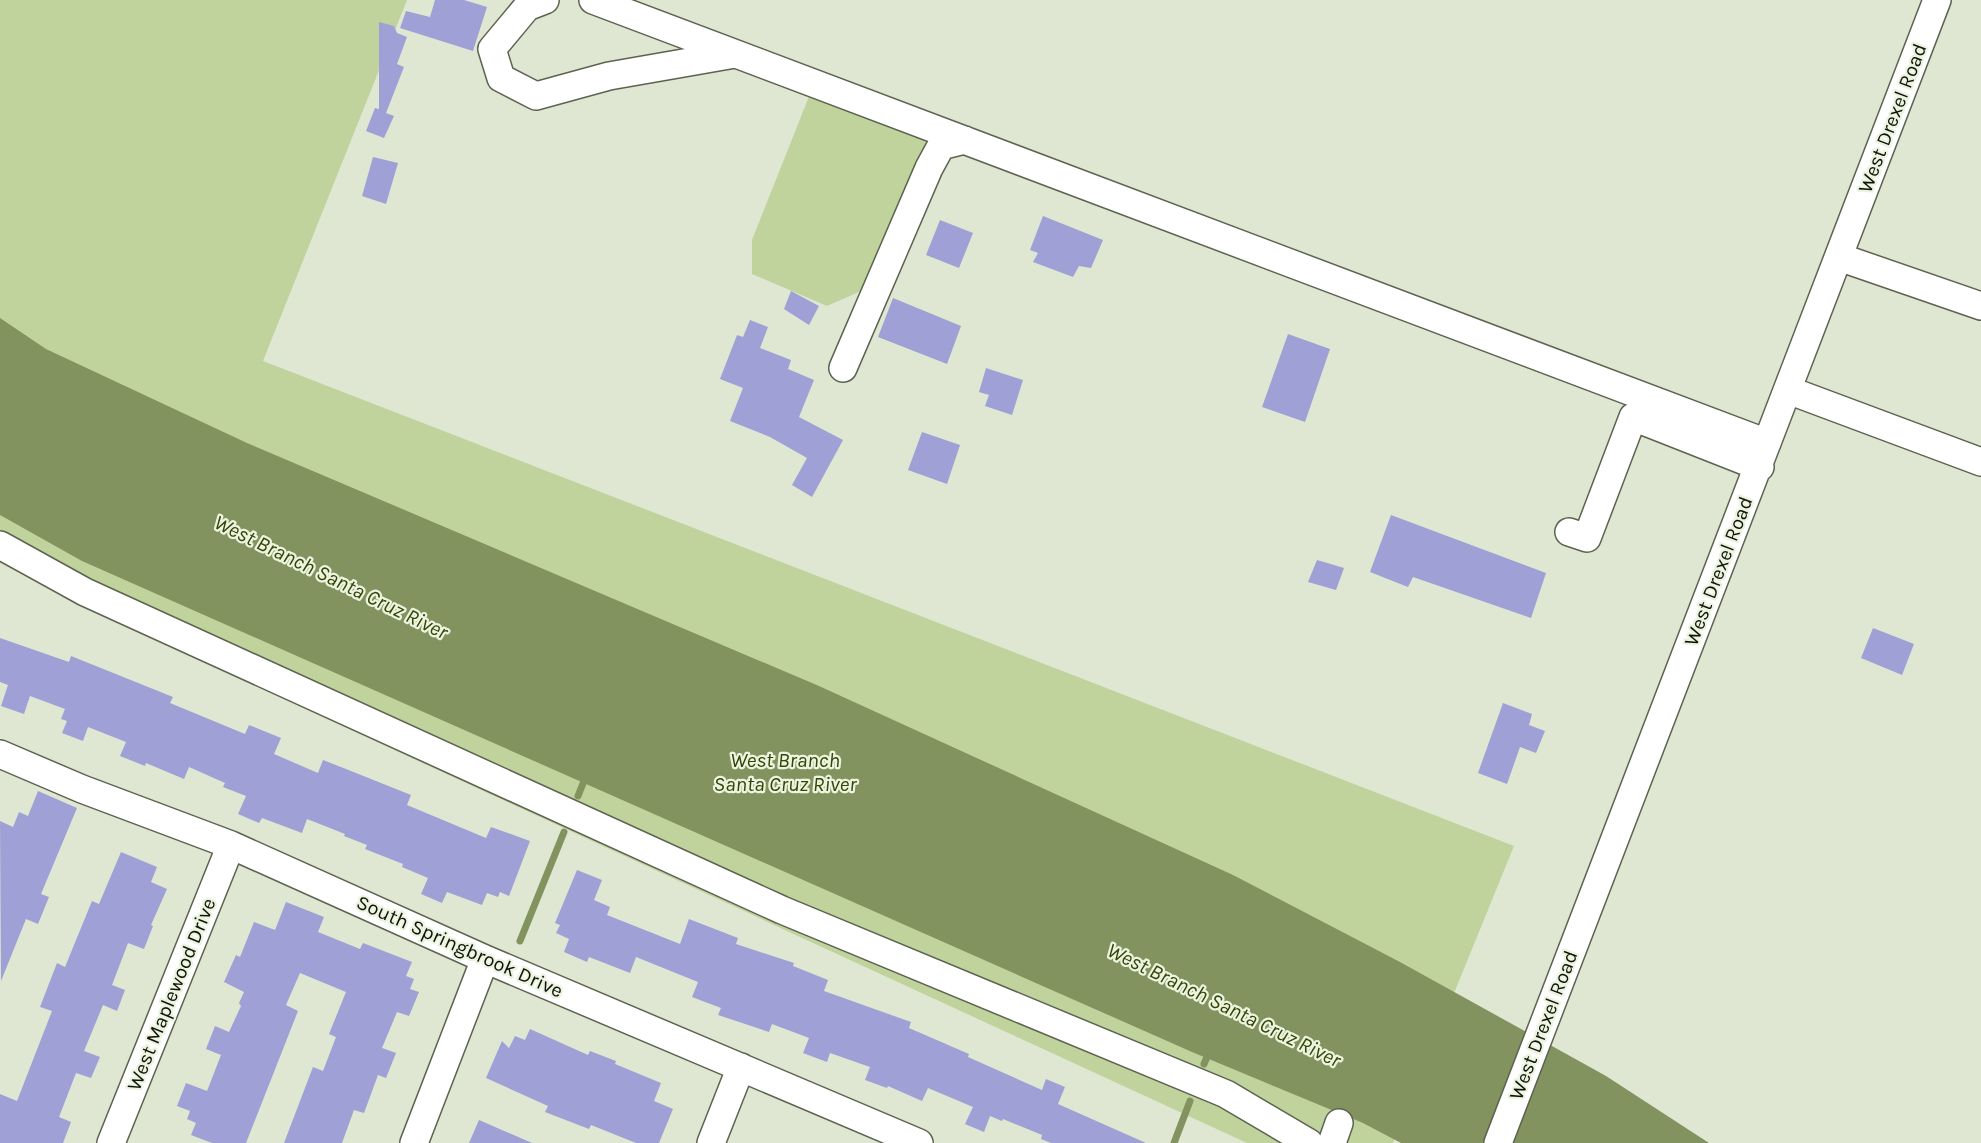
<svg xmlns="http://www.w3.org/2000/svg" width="1981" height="1143" font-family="Karla,sans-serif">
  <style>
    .green { fill: #c1d39d }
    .water { fill: #82935f }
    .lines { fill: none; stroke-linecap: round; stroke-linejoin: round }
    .stream { stroke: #82935f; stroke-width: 7 }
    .building { fill: #9fa0d5 }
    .minor-casing { stroke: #5c6350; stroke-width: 30 }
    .minor { stroke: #fff; stroke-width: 27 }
    .labels { text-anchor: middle; stroke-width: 4.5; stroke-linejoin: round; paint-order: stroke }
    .street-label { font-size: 20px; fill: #10130b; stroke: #ecf4df }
    .water-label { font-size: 21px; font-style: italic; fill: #354506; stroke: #ecf4df }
  </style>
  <rect width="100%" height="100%" fill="#dfe7d2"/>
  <path class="green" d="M0 0H407L263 361 1514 846 1393 1143H1247L80 605 0 563Z
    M810 94 929 139 868 288 827 306 752 274V240Z"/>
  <path class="water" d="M0 318 46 349 247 443 819 686 1233 875 1400 962 1606 1076 1709 1143H1401L1363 1123 1192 1052 82 561 0 515Z"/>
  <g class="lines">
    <path class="stream" d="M578 796 586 776
      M520 941 564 832
      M1204 1064 1210 1050
      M1174 1143 1190 1101"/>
  </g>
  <path class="building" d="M435 0H464L487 7 473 51 400 28 406 11 430 17Z
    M379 22 394 26 397 33 407 37 397 64 404 67 386 113 394 116 384 138 366 131 375 108 379 109Z
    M373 157 398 163 386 204 362 196Z
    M1043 216 1103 240 1091 268 1079 266 1073 277 1033 262 1038 253 1030 250Z
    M940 220 973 233 959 268 926 255Z
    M791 291 819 306 809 325 784 309Z
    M893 298 961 326 947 364 878 337Z
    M750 320 768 327 760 348 791 360 788 369 814 380 799 417 843 440 812 497 792 485 807 458 770 437 730 421 743 388 720 379 737 335 743 337Z
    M1288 334 1330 349 1305 422 1262 407Z
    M986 368 1023 380 1012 415 985 406 989 395 979 392Z
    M922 432 960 445 947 484 908 470Z
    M1391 515 1546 573 1531 618 1413 577 1408 587 1370 572Z
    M1317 560 1344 568 1336 590 1308 582Z
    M1873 628 1914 644 1902 675 1861 658Z
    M0 638 69 662 71 656 173 697 170 703 245 734 249 725 281 738 274 754 318 773 323 760 346 769 411 795 407 805 486 838 491 827 530 841 509 896 500 892 498 897 487 893 482 905 447 892 442 903 421 894 428 878 402 867 403 864 365 849 367 845 344 836 345 834 307 819 302 833 262 818 259 823 238 814 246 796 223 787 225 783 189 767 184 779 146 763 145 766 120 756 126 742 88 727 83 741 62 733 67 721 61 719 65 709 30 696 24 714 1 706 8 685 0 682Z
    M1503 703 1532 714 1529 725 1545 731 1536 753 1520 747 1507 784 1478 773Z
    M38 791 77 808 41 894 49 897 38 924 26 919 1 981 0 821 13 827 19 812 28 816Z
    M121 852 157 867 151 882 167 889 151 925 153 926 144 949 128 943 112 985 125 990 117 1011 103 1005 84 1051 100 1057 91 1078 76 1073 59 1117 71 1122 63 1143H0V1094L17 1101 52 1011 40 1007 57 963 65 967 92 901 99 904Z
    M577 870 602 880 594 900 610 907 607 915 680 944 689 919 738 938 736 944 794 963 793 966 828 980 824 991 911 1022 909 1028 969 1054 968 1057 1042 1090 1046 1079 1065 1087 1058 1104 1146 1143H1051L1041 1139 1042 1135 1003 1119 1002 1121 990 1116 984 1132 965 1124 973 1107 928 1088 922 1101 888 1086 887 1088 865 1080 870 1067 830 1053 827 1062 803 1053 809 1038 772 1024 769 1032 718 1015 721 1008 692 997 698 982 636 957 630 973 589 957 587 962 564 952 569 939 556 933 560 925 555 923Z
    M286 902 324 917 318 932 360 949 363 943 412 962 406 976 414 979 410 989 419 992 409 1016 397 1012 382 1048 396 1053 386 1078 378 1075 364 1113 354 1110 342 1143H284L313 1067 323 1071 336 1037 329 1034 346 992 300 973 286 1005 298 1011 246 1143H212L191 1135 196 1123 187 1119 190 1111 177 1106 186 1083 207 1091 221 1055 206 1049 215 1026 229 1032 241 1006 239 1003 244 992 224 982 236 955 240 957 254 922 275 930Z
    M530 1029 588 1055 590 1051 616 1061 615 1064 661 1083 654 1101 673 1109 659 1143H636L591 1125 589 1129 545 1112 548 1106 486 1078 502 1041 509 1048 515 1036 525 1040Z
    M479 1120 532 1143H469Z"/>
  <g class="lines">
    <defs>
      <path id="minor" d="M545 0 527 7 492 49 501 78 536 96 609 76 735 54
        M593 0 1767 443
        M1839 257 1981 306
        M843 368 929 168 941 146 965 140
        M1788 390 1981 462
        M1569 532 1587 538 1633 417 1760 467
        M0 545 85 592 782 910 1226 1094 1309 1143
        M0 754 82 789 231 845 485 959 919 1143
        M111 1143 231 845
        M414 1143 485 959
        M711 1143 741 1067
        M1332 1143 1339 1123
        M1498 1143 1937 0"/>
    </defs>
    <use href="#minor" class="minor-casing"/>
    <use href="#minor" class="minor"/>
  </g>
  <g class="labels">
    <g class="street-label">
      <text transform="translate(1892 118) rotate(-69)" y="7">West Drexel Road</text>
      <text transform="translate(1718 571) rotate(-69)" y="7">West Drexel Road</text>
      <text transform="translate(460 946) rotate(24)" y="7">South Springbrook Drive</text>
      <text transform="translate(171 994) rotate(-68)" y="7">West Maplewood Drive</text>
      <text transform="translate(1543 1025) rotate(-69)" y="7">West Drexel Road</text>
    </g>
    <g class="water-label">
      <text transform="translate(331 577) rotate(26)" y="7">West Branch Santa Cruz River</text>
      <text x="785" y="767">West Branch<tspan x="785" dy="24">Santa Cruz River</tspan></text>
      <text transform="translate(1224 1005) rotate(26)" y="7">West Branch Santa Cruz River</text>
    </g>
  </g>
</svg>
